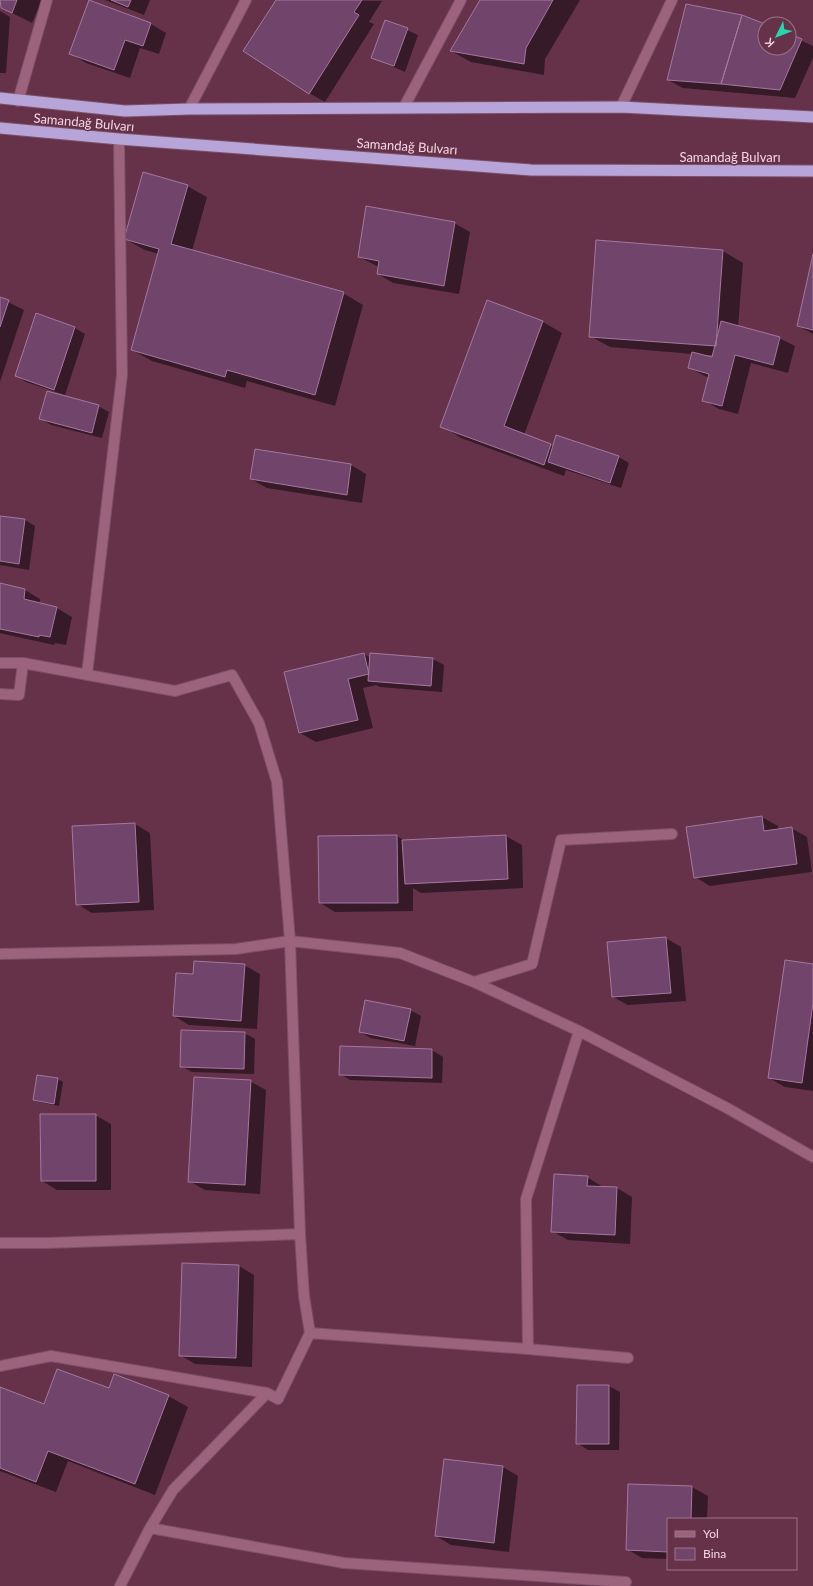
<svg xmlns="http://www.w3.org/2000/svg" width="813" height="1586" font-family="Lato,sans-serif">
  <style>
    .shadow { fill: #0007; fill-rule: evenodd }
    .building { fill: #71456b; stroke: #a6779f }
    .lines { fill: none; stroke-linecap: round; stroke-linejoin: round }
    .minor-casing { stroke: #7c5066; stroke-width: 12 }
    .trunk-casing { stroke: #7c5066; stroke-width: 13 }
    .minor { stroke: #9c637c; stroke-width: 10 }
    .trunk { stroke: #b7a4d9; stroke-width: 11 }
    .labels { text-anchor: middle; stroke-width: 3; stroke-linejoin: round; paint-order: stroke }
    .street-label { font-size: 13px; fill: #f6d5e3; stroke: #65324a }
  </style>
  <rect width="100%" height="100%" fill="#65324a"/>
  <path class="shadow" d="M0 0H42L32 23 0 7Z
    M105 0H150L144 15Z
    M277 0 382 1 369 22 374 24 325 102 309 93Z
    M481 0H580L545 59 544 75 471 62 451 51Z
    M89 2 151 24 166 33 159 54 140 48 130 78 86 63 71 54Z
    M0 11 10 17 6 73H0Z
    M386 21 418 35 405 72 372 57Z
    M765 25V48H789V35L813 46V58L795 98 683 88 668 80Z
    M187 186 207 197 192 251 343 293 363 305 335 406 247 381 245 388 152 361 132 350 159 254 145 250 125 239Z
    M454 223 470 232 459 294 393 283 378 274 379 267 359 257Z
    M597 242 723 251 743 263 738 327 779 338 795 346 788 373 751 363 738 414 719 409 703 400 709 378 689 368 693 354 610 347 590 336ZM703 355H713V358Z
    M813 258V334L798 326Z
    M0 298 24 310 0 382Z
    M37 315 75 328 85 334 65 395 26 382 16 376Z
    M543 322 562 333 524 435 554 447 557 437 619 457 629 463 621 488 566 470 564 476 461 438 442 426Z
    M98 406 109 412 102 438 51 425 41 419Z
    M255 450 351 465 366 474 362 503 267 488 251 479Z
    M0 517 25 520 35 526 29 570 0 565Z
    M0 584 25 590 40 599V604L57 608 72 617 66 645 55 643 54 645 0 633Z
    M364 654 371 658V654L433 659 444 665 442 692 380 687 376 685 363 688 373 728 316 742 300 733 286 673Z
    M762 817 778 826V830L791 828 807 837 812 872 710 886 695 877 687 827Z
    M135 824 150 833 154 910 92 913 77 904Z
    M397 836 405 841 506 836 522 845 523 888 421 893 413 888V911L335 912 320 903 319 837Z
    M666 938 681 947 686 1001 628 1005 613 997Z
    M244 965 260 974 257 1029 189 1025 174 1016Z
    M813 965V1091L785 1087 769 1078Z
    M410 1010 421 1016 415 1046 371 1038 360 1032Z
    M244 1033 255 1039 254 1074 192 1072 181 1066Z
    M341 1047 432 1050 443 1057 442 1083 350 1080 340 1074Z
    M38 1076 58 1079 63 1082 59 1106 39 1102 34 1100Z
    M250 1081 266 1090 260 1194 205 1190 189 1181Z
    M95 1115 111 1124V1190H57L42 1181Z
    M587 1177 603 1187 617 1188 632 1197 630 1244 568 1240 552 1231Z
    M183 1264 239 1266 254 1275 252 1367 195 1364 180 1355Z
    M578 1386H609L620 1392 619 1450H588L577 1443Z
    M0 1388 45 1405 110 1390 168 1396 188 1407 155 1495 68 1461 56 1492 0 1471Z
    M445 1460 503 1467 518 1476 509 1552 451 1545 436 1536Z
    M629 1485 692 1487 708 1496 707 1519H668V1559L642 1558 627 1549Z"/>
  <path class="building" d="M0 0H17L12 13 1 8Z
    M89 0 151 23 143 46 125 40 114 70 69 54Z
    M111 0H131L128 7Z
    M276 0H362L354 12 359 15 309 94 243 51Z
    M480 0H553L526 48 524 64 450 51Z
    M686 4 742 15 721 84 667 80Z
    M742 15 765 24V48H789V34L802 39 780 90 721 84Z
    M385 20 408 28 394 66 371 58Z
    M143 172 188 185 171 244 344 292 315 395 227 370 225 377 131 350 159 249 124 239Z
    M366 206 455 222 444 286 377 274 379 261 358 257Z
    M596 240 723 250 716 346 589 337Z
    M813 254V330L797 326Z
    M0 297 9 300 0 327Z
    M487 300 543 321 504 426 551 444 544 465 440 427Z
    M36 313 75 327 54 390 15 376Z
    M721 321 780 337 773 365 735 355 722 406 702 401 709 374 688 368 692 352 712 357Z
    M47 391 99 405 92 433 39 419Z
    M556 435 619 456 610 483 548 462Z
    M255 449 351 464 347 495 250 479Z
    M0 516 25 519 19 564 0 561Z
    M0 583 25 589 24 599 57 607 50 637 39 635V637L0 629Z
    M364 653 369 674 348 679 358 720 299 733 284 672Z
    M370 653 433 658 431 686 368 681Z
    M762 816 764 831 792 827 797 864 694 878 686 827Z
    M135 823 139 902 76 905 72 826Z
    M397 835 398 903H319L318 836Z
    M506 835 508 879 405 884 402 840Z
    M666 937 671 993 612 997 607 942Z
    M785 960 813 964V1003L802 1083 768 1078Z
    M194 961 245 964 241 1021 173 1016 176 973 193 974Z
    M365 1000 411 1009 404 1041 359 1032Z
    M181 1030 245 1032 244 1069 180 1067Z
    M340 1046 432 1049V1078L339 1075Z
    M37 1075 58 1078 54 1104 33 1100Z
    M194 1077 251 1080 245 1185 188 1182Z
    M40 1114H96V1181H41Z
    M554 1174 588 1176 587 1186 617 1187 615 1235 551 1232Z
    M182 1263 239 1265 236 1358 179 1356Z
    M57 1369 109 1388 114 1374 169 1395 135 1484 48 1451 36 1482 0 1468V1387L44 1404Z
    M577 1385H609V1444H576Z
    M444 1459 503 1466 494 1543 435 1536Z
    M628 1484 692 1486 691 1519H668V1552L626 1550Z"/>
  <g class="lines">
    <defs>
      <path id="minor" d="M18 101 47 0
        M404 107 461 0
        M621 107 672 0
        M189 109 246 0
        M0 663H23L175 691 232 675 259 723 277 782 290 941 300 1234 304 1296 310 1333 278 1399 267 1393 173 1490 150 1528 120 1586
        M87 674 122 375 119 139
        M0 694 19 695 23 663
        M0 954 236 949 290 941 400 953 474 982 579 1031 727 1108 813 1157
        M474 982 532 964 561 840 672 834
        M0 1243H48L300 1234
        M310 1333 528 1349 628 1358
        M528 1349 526 1199 579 1031
        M0 1366 51 1356 267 1393
        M150 1528 344 1563 626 1582"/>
      <path id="trunk" d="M0 98 125 111 189 109 621 107 813 117
        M0 128 119 139 531 170 813 171"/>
    </defs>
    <use href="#minor" class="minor-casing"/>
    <use href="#trunk" class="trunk-casing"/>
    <use href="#minor" class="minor"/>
    <use href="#trunk" class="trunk"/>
  </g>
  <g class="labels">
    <g class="street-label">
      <text transform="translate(84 122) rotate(5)" y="5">Samandağ Bulvarı</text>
      <text transform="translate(407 146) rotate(4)" y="5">Samandağ Bulvarı</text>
      <text x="730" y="162">Samandağ Bulvarı</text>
    </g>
  </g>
  <rect x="667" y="1518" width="130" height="52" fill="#65324a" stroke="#9f7387"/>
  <rect x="675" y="1531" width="20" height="6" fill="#9c637c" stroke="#9f7387"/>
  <text x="703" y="1538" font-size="12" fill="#f6d5e3">Yol</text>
  <rect x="675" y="1548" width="20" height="12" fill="#71456b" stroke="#9f7387"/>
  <text x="703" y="1558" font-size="12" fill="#f6d5e3">Bina</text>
  <g transform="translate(777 36) rotate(227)"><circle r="19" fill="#65324a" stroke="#9f7387"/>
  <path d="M0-3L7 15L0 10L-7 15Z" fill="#29d5ad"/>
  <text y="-6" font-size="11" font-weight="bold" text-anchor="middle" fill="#f6d5e3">K</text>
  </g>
</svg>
